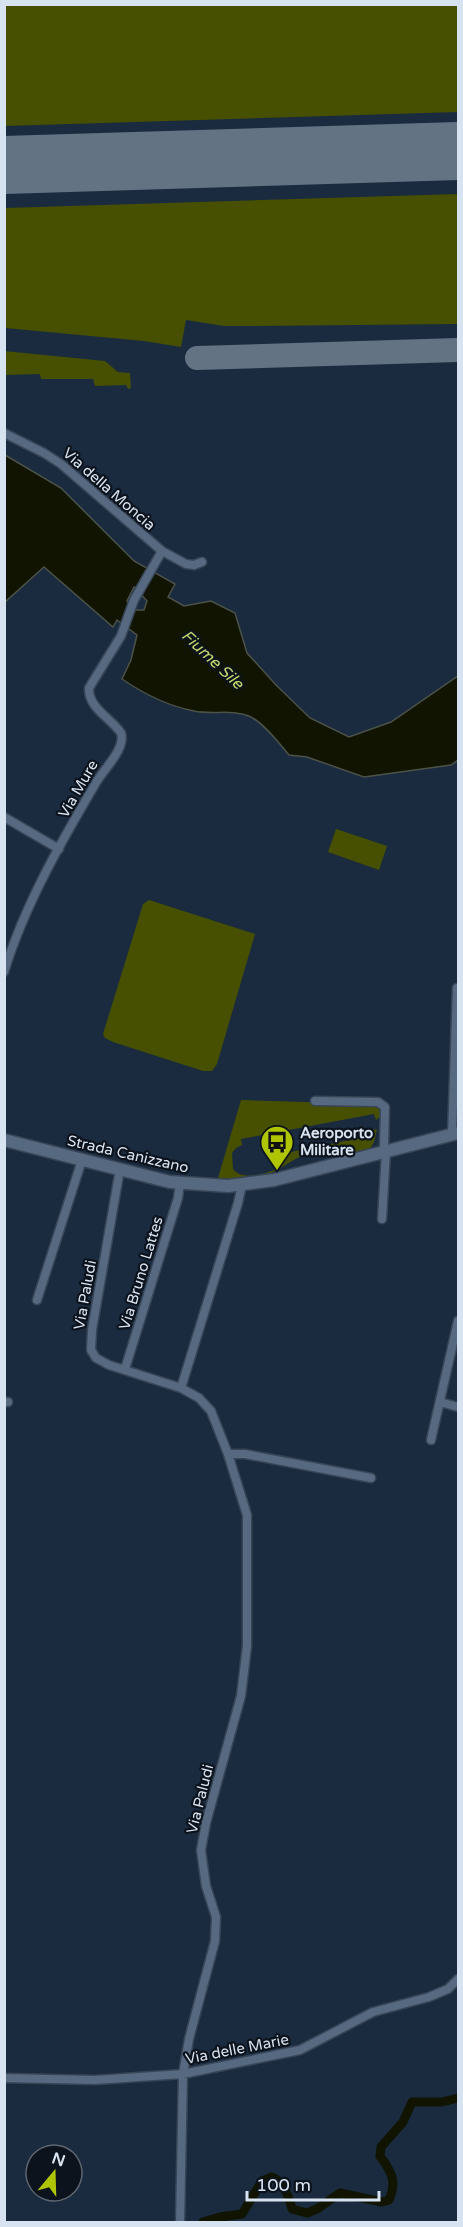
<svg xmlns="http://www.w3.org/2000/svg" width="463" height="2227" font-family="'Varela Round',sans-serif">
  <style>
    .green { fill: #465000 }
    .water { fill: #101400; stroke: #4c5248; stroke-width: 1.5; fill-rule: evenodd }
    .lines { fill: none; stroke-linecap: round; stroke-linejoin: round }
    .canal { stroke: #101400; stroke-width: 9 }
    .taxiway { stroke: #647384; stroke-width: 24 }
    .runway { stroke: #647384; stroke-width: 58 }
    .street-casing { stroke: #374557; stroke-width: 11 }
    .secondary-casing { stroke: #374557; stroke-width: 15 }
    .street { stroke: #566981; stroke-width: 8 }
    .secondary { stroke: #566981; stroke-width: 12 }
    .labels { text-anchor: middle; stroke-width: 4.5; stroke-linejoin: round; paint-order: stroke }
    .street-label { font-size: 15px; fill: #d8e3f1; stroke: #0c131c }
    .poi-label { font-size: 15px; font-weight: bold; fill: #d8e3f1; stroke: #0c131c; text-anchor: start }
    .water-label { font-size: 16px; font-style: italic; fill: #c5d76a; stroke: #0c131c }
  </style>
  <rect width="100%" height="100%" fill="#1a2b3f"/>
  <path class="green" d="M4 5H458V112L5 126Z
    M458 194V324L251 326H224L186 320 181 347 144 341 5 328V208Z
    M4 351 105 361 118 372 130 373 131 388 128 389 126 385 95 386 93 379H41L40 374 5 375Z
    M336 829 387 846 379 870 328 852Z
    M149 900 255 934 217 1064 212 1071H203L113 1042 105 1038 103 1034 143 904Z
    M241 1100 374 1104 381 1108 382 1115 376 1120 374 1114 241 1139 242 1145 236 1148 232 1153 233 1169C242 1181 265 1174 277 1169 282 1162 278 1150 285 1147L286 1153 374 1135 373 1129 377 1130C375 1136 375 1144 370 1148 355 1160 328 1150 311 1153 295 1156 284 1168 269 1174 255 1179 233 1180 218 1178Z"/>
  <path class="water" d="M5 455 61 488 134 561 175 584 168 597 184 606 211 601 235 613 247 653 276 685 310 718 349 737 391 722 458 676V760L451 765 364 777 307 757 289 755C280 744 263 722 249 716 232 709 212 715 194 711 168 706 144 694 122 679L131 660 137 635 117 620 113 627 44 567 5 602ZM134 587 147 601 144 610H134L127 601Z"/>
  <g class="lines">
    <path class="canal" d="M203 2222 220 2217 242 2214 262 2181 272 2177C284 2182 289 2197 292 2209L307 2213 317 2209 340 2193 382 2202 389 2200C397 2182 392 2172 380 2156L381 2147 403 2122 412 2102H442L458 2098"/>
    <path class="taxiway" d="M197 358 458 350"/>
    <path class="runway" d="M4 165 458 151"/>
    <defs>
      <path id="street" d="M4 433 44 453 61 464 162 551 186 564 194 565 202 562
        M4 817 59 849
        M4 972C25 904 61 842 97 781 105 768 126 748 121 733 111 718 88 708 89 688L121 636 134 600 162 551
        M315 1101 378 1102 385 1107 384 1147 386 1151 382 1219
        M452 1135 457 988
        M120 1169 92 1330 91 1350 96 1358 109 1365 181 1388 199 1398 211 1411 228 1454 247 1515V1646L241 1696 206 1823 201 1850 206 1886 216 1917 215 1941 189 2039 183 2074 180 2222
        M37 1300 82 1160
        M125 1369 178 1198 180 1183
        M181 1388 238 1203 242 1185
        M4 1402H8
        M440 1402 458 1407
        M431 1440 458 1321
        M228 1454H245L371 1478
        M4 2078 95 2080 183 2074 300 2050 373 2012 429 1997 448 1989 458 1979"/>
      <path id="secondary" d="M4 1140 170 1182 228 1186 274 1180 458 1133"/>
    </defs>
    <use href="#street" class="street-casing"/>
    <use href="#secondary" class="secondary-casing"/>
    <use href="#street" class="street"/>
    <use href="#secondary" class="secondary"/>
  </g>
  <defs>
    <symbol id="bus-pin" viewBox="-11 -11 22 30"><path d="M0 17L-7.5 6A9.5 9.5 0 1 1 7.5 6Z" fill="#b0c502" stroke="#0c131c"/><path d="M-5-6H5V4H4V6H2V4H-2V6H-4V4H-5ZM-3.5-4V0h7V-4ZM-3.5 1.2v1.5H-2V1.2ZM2 1.2v1.5H3.5V1.2Z" fill="#111"/></symbol>
  </defs>
  <g fill-rule="evenodd">
    <use href="#bus-pin" x="258" y="1123" width="38" height="52"/>
  </g>
  <g class="labels">
    <g class="street-label">
      <text transform="translate(109 489) rotate(41)" y="5">Via della Moncia</text>
      <text transform="translate(78 789) rotate(-60)" y="5">Via Mure</text>
      <text transform="translate(128 1154) rotate(13)" y="5">Strada Canizzano</text>
      <text transform="translate(141 1273) rotate(-73)" y="5">Via Bruno Lattes</text>
      <text transform="translate(85 1295) rotate(-80)" y="5">Via Paludi</text>
      <text transform="translate(200 1799) rotate(-76)" y="5">Via Paludi</text>
      <text transform="translate(237 2049) rotate(-11)" y="5">Via delle Marie</text>
    </g>
    <g class="poi-label">
      <text x="300" y="1138">Aeroporto<tspan x="300" dy="17">Militare</tspan></text>
    </g>
    <g class="water-label">
      <text transform="translate(213 659) rotate(43)" y="6">Fiume Sile</text>
    </g>
  </g>
  <rect width="463" height="2227" fill="none" stroke="#d8e3f1" stroke-width="12"/>
  <g transform="translate(54 2173) rotate(19)"><circle r="28" fill="#0c131c" stroke="#5e6671" stroke-width="1.5"/>
  <path d="M0-4.5L10 22L0 15L-10 22Z" fill="#b0c502"/>
  <text y="-9" font-size="16" font-weight="bold" text-anchor="middle" fill="#d8e3f1">N</text>
  </g>
  <path d="M247 2191v9h132v-9" fill="none" stroke="#d8e3f1" stroke-width="3"/>
  <text x="256" y="2191" font-size="18" fill="#d8e3f1" stroke="#0c131c" stroke-width="4.5" paint-order="stroke">100 m</text>
</svg>
